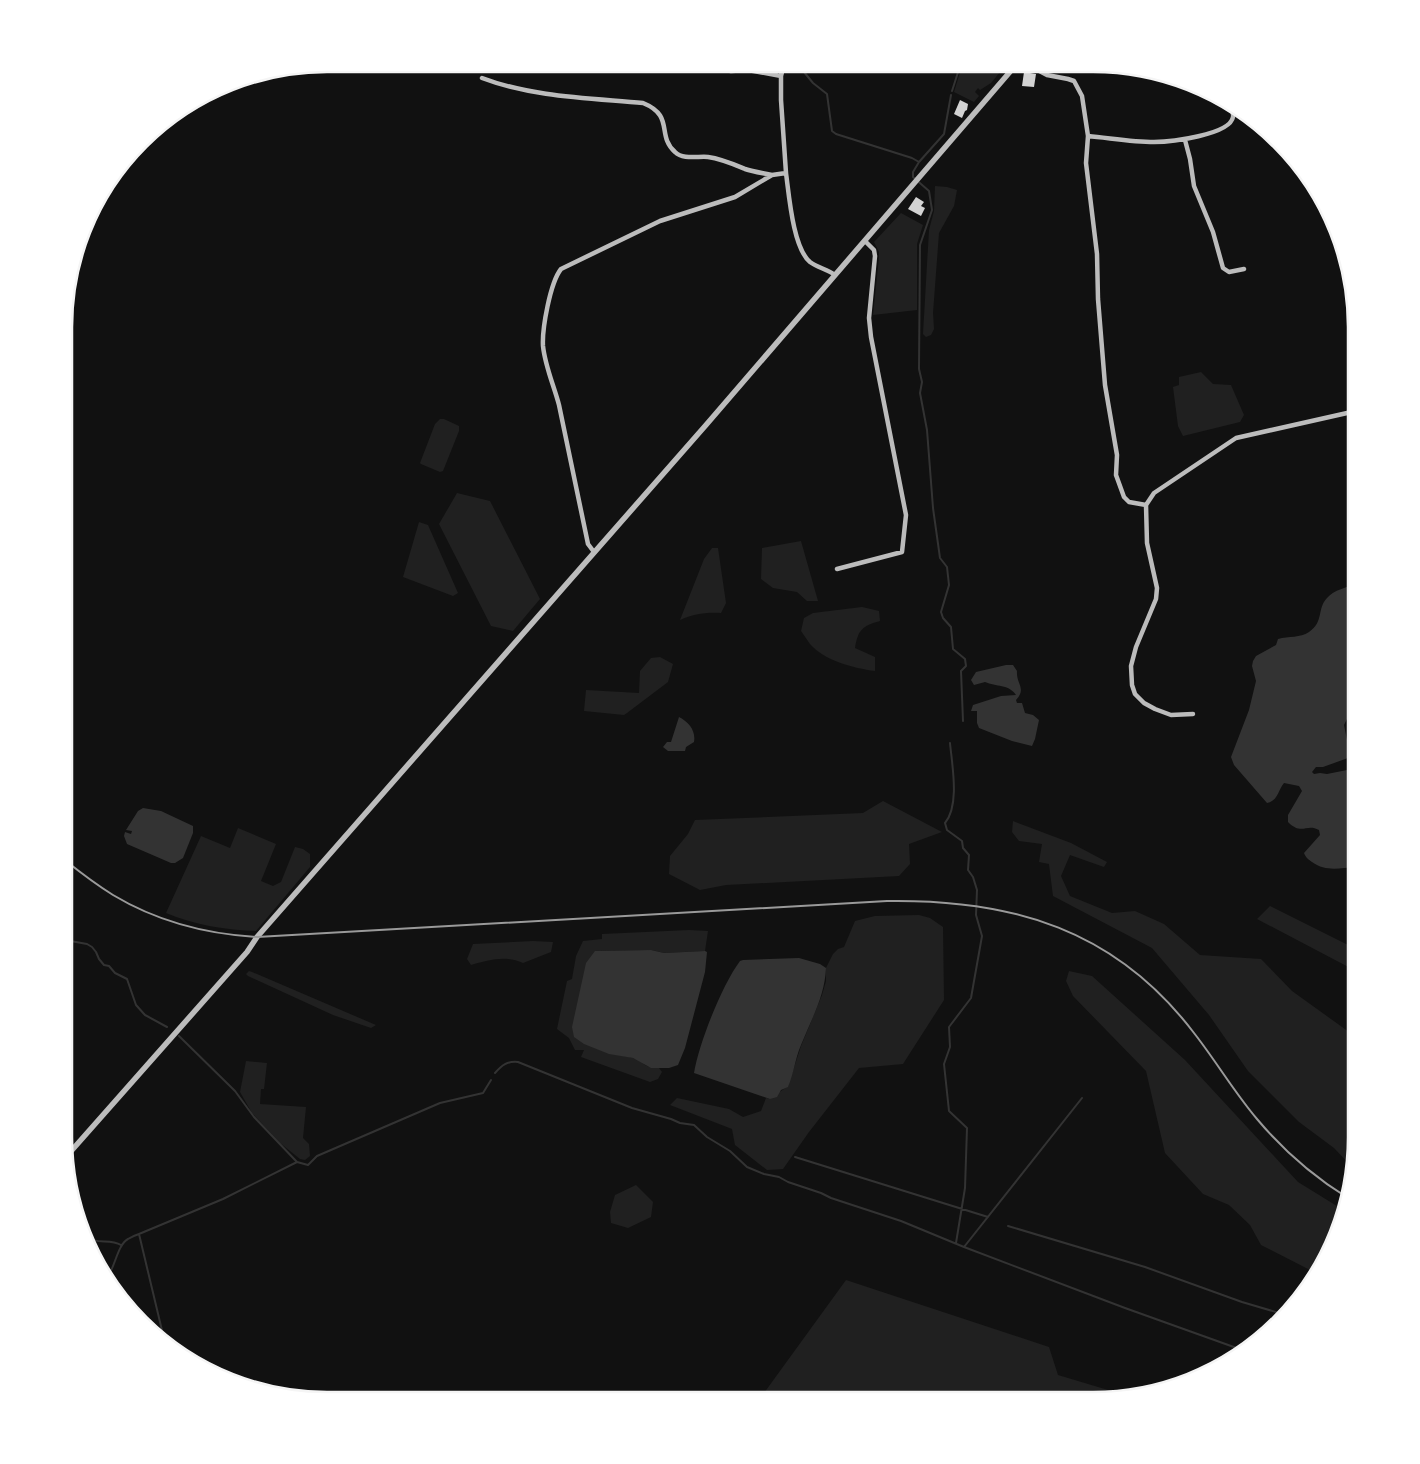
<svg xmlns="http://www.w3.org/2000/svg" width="1420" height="1464" font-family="Barlow,sans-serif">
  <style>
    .green { fill: #202020 }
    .water { fill: #333 }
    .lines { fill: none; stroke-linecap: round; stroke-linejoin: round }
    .stream { stroke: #333; stroke-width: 2 }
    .building { fill: #d3d3d3 }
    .minor { stroke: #bcbcbc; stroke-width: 4.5 }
    .tertiary { stroke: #bcbcbc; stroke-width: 5.5 }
    .rail { stroke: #9a9a9a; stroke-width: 2 }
    .rim { fill: none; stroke: #f5f5f5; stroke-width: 2.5 }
  </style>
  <rect width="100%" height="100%" fill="#111"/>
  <path class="green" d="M962 66H1005L991 83 980 90 978 88 975 92 979 96 974 102 954 92Z
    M935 186 947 187 957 190 954 206 939 233 933 313 934 329 931 335 926 337 923 334 929 230 934 211Z
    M901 213 923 225 917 244V310L873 315 879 257V252L874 242Z
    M1201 372 1213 384 1231 385 1244 415 1240 422 1183 436 1178 426 1173 387 1179 385V377Z
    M440 419H444L459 426V431L443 471 440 472 421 464 420 463 435 424Z
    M457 493 490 501 540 599 513 631 491 626 439 524Z
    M419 522 428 525 458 593 453 596 403 577Z
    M801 541 818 601H807L797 592 773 588 761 579 762 548Z
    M712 548H718L726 603 721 613C706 612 693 614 680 620L704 559Z
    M862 607 879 611 880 621C862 626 858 630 855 648L875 657V671C853 668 825 661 810 644 807 640 804 635 801 631L804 618 813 613Z
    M660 657 673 664 668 682 627 713 624 715 584 711 586 690 639 693 640 671 651 658Z
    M883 801 942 832 909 844 910 864 899 876 726 885 700 890 669 874 670 856 688 834 695 820 863 813Z
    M1013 821 1071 843 1107 862 1104 867 1070 855 1061 876 1070 896 1112 913 1135 911 1164 924 1200 955 1261 959 1292 991 1356 1037V1153L1353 1168 1334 1148 1299 1122 1248 1071 1209 1015 1152 948 1053 896 1049 864 1039 862 1042 844 1019 841 1012 832Z
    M238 828 276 844 261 881 273 886 281 882 295 847 303 849 310 854V867L256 931C226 930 195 925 166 913L201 836 230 848Z
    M1270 906 1356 949V971L1257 919Z
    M919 915 930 918 943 927 944 1000 903 1064 859 1068 809 1132 783 1169 767 1170 735 1145 732 1129 670 1105 677 1098 729 1109 743 1117 761 1111 766 1098 770 1099 788 1086 801 1046 822 995 826 981V968L833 954 838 949 844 947 855 921 875 916Z
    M689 930 708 931 705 951 664 953 651 950 596 951 598 1048C612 1056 620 1054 633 1058 644 1062 646 1069 659 1068L662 1072 658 1079 650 1082 581 1057 584 1050H575L569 1038 557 1029 567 981 572 979 576 956 583 941 602 939V934Z
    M533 941 553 942 551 952 523 963C506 955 488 960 471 965L467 959 473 944Z
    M249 971 252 972 376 1025 371 1028 333 1015 248 976 246 974Z
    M1069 971 1092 976 1185 1060 1298 1182 1345 1211 1319 1271 1310 1270 1261 1245 1250 1225 1229 1205 1203 1194 1165 1153 1146 1071 1073 996 1066 981Z
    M246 1061 267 1063 264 1089H261L260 1104 306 1107 303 1138 309 1144 310 1156 305 1160 300 1159 280 1143 252 1113 240 1092Z
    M636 1185 653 1202 651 1217 628 1228 611 1223 610 1212 615 1195Z
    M846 1280 1049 1347 1058 1375 1128 1396 1109 1400H759Z"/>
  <path class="water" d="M1356 584V701L1344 725 1349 750 1348 758 1323 767H1316L1312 772 1314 774 1320 773 1327 774 1347 770 1356 763V867C1339 868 1326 872 1312 862 1308 859 1306 858 1304 853L1320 835 1319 830C1306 823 1302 836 1288 822V815L1302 791 1299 786 1284 783C1278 790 1278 801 1267 803L1234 765 1231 757 1249 710 1256 681 1252 666 1253 661 1256 656 1276 645 1278 639C1289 636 1300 638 1309 632 1324 622 1317 608 1327 598 1334 590 1347 587 1356 584Z
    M1006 665H1013L1017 671C1016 684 1027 688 1016 700L1017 703H1022L1025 713 1033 715 1039 720 1035 739 1032 746 1012 741 979 728 977 723V711H971L973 705 1001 696 1016 695C1009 684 996 687 985 682L974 685 971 680 976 672Z
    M679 717C689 722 696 731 694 742L686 747 685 751H668L663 747 667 742H671Z
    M143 808 161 811 193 826V833L183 858 175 863H171L127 844 124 836 125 832 131 834 132 831 126 830 138 811Z
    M651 950 664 953 705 951 707 952 705 972 685 1048 678 1065 669 1068H651L633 1058 609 1054 584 1044 574 1037 572 1027 586 963 595 951Z
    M799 958 820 964 826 968C825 996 811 1020 801 1045 795 1059 794 1073 788 1087L781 1090 777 1097 770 1099 694 1073C699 1043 722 985 740 961L743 960Z"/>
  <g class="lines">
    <path class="stream" d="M794 65 801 72H804L813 83 827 94 832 131 836 134 912 158 919 162 913 172V177L929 191 932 210 920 245 919 369 922 382 920 393 927 430 933 508 940 558 947 567 949 585 941 612 943 618 951 627 953 649 965 659 966 666 961 671 963 721
      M952 91 960 66
      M919 162 944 134 951 95
      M950 743C952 765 960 805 945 823L947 830 962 841 963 848 969 855 968 870 973 877 977 890 976 915 982 936 971 998 949 1027 950 1047 944 1064 949 1111 967 1128 965 1188 956 1243
      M65 940 87 944 92 947 96 952 99 959 104 965 109 966 115 973 127 979 136 1005 145 1015 167 1027
      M179 1036 235 1091 254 1117 297 1162 308 1165 317 1156 440 1103 483 1093 491 1080
      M495 1073C502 1065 507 1061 518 1062L632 1108 671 1119 680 1123 694 1125 707 1137 730 1151 747 1167 764 1174 779 1177 788 1182 821 1193 831 1198 901 1221 964 1247 1125 1308 1245 1351
      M795 1157 988 1217
      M1008 1226 1145 1267 1242 1302 1286 1315
      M85 1237C98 1245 110 1238 121 1245
      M964 1247 1082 1098
      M106 1279C115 1269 117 1245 128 1239 131 1237 136 1235 139 1234
      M165 1343 139 1234 223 1199 297 1162"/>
  </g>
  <path class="building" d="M1024 72 1036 74 1034 87 1022 86Z
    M960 100 968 104 967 110 965 111 962 118 954 114Z
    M916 197 924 202 921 206 925 208 921 216 908 209Z"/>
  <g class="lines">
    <path class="minor" d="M694 65 731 71 748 70 781 76
      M1030 66 1047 75 1068 79 1074 81 1082 96 1088 136 1086 163 1097 254 1098 299 1105 385 1117 455 1116 475 1124 497 1129 502 1146 505
      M482 78C532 97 589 98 643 103 675 116 656 135 675 152 683 160 698 156 708 157 722 159 733 164 745 169 754 172 763 173 772 175
      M1088 136C1110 138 1132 142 1154 142 1170 142 1230 135 1233 117 1234 111 1231 107 1229 102
      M1185 140 1190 159 1194 186 1213 232 1223 268 1229 272 1244 269
      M786 173C789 195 793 248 810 262 818 268 827 269 835 275
      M594 552 588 544C578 498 569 451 559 405 554 386 545 366 543 346 542 329 550 283 561 269L660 221 735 197 772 175 786 173 781 100V76L784 65
      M837 569 902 552 906 515 871 337 869 318 875 256 874 250 865 241
      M1193 714 1171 715 1155 709 1144 703 1135 694 1132 685 1131 666 1136 647 1156 599 1157 588 1147 543 1146 505 1154 493 1236 438 1356 411"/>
    <path class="tertiary" d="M65 1158 247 952 257 937 706 425 1015 66"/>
    <path class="rail" d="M66 861C81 873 97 885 113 895 158 922 205 934 257 937L887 901C1013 899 1116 930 1194 1033 1216 1061 1234 1092 1257 1119 1283 1150 1314 1177 1348 1198"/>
  </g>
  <path d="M0 0H1420V1464H0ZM327 72H1093A255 255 0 0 1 1348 327V1137A255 255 0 0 1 1093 1392H327A255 255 0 0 1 72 1137V327A255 255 0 0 1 327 72Z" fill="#fff" fill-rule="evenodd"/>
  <path class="rim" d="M327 72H1093A255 255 0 0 1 1348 327V1137A255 255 0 0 1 1093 1392H327A255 255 0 0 1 72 1137V327A255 255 0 0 1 327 72Z"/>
</svg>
